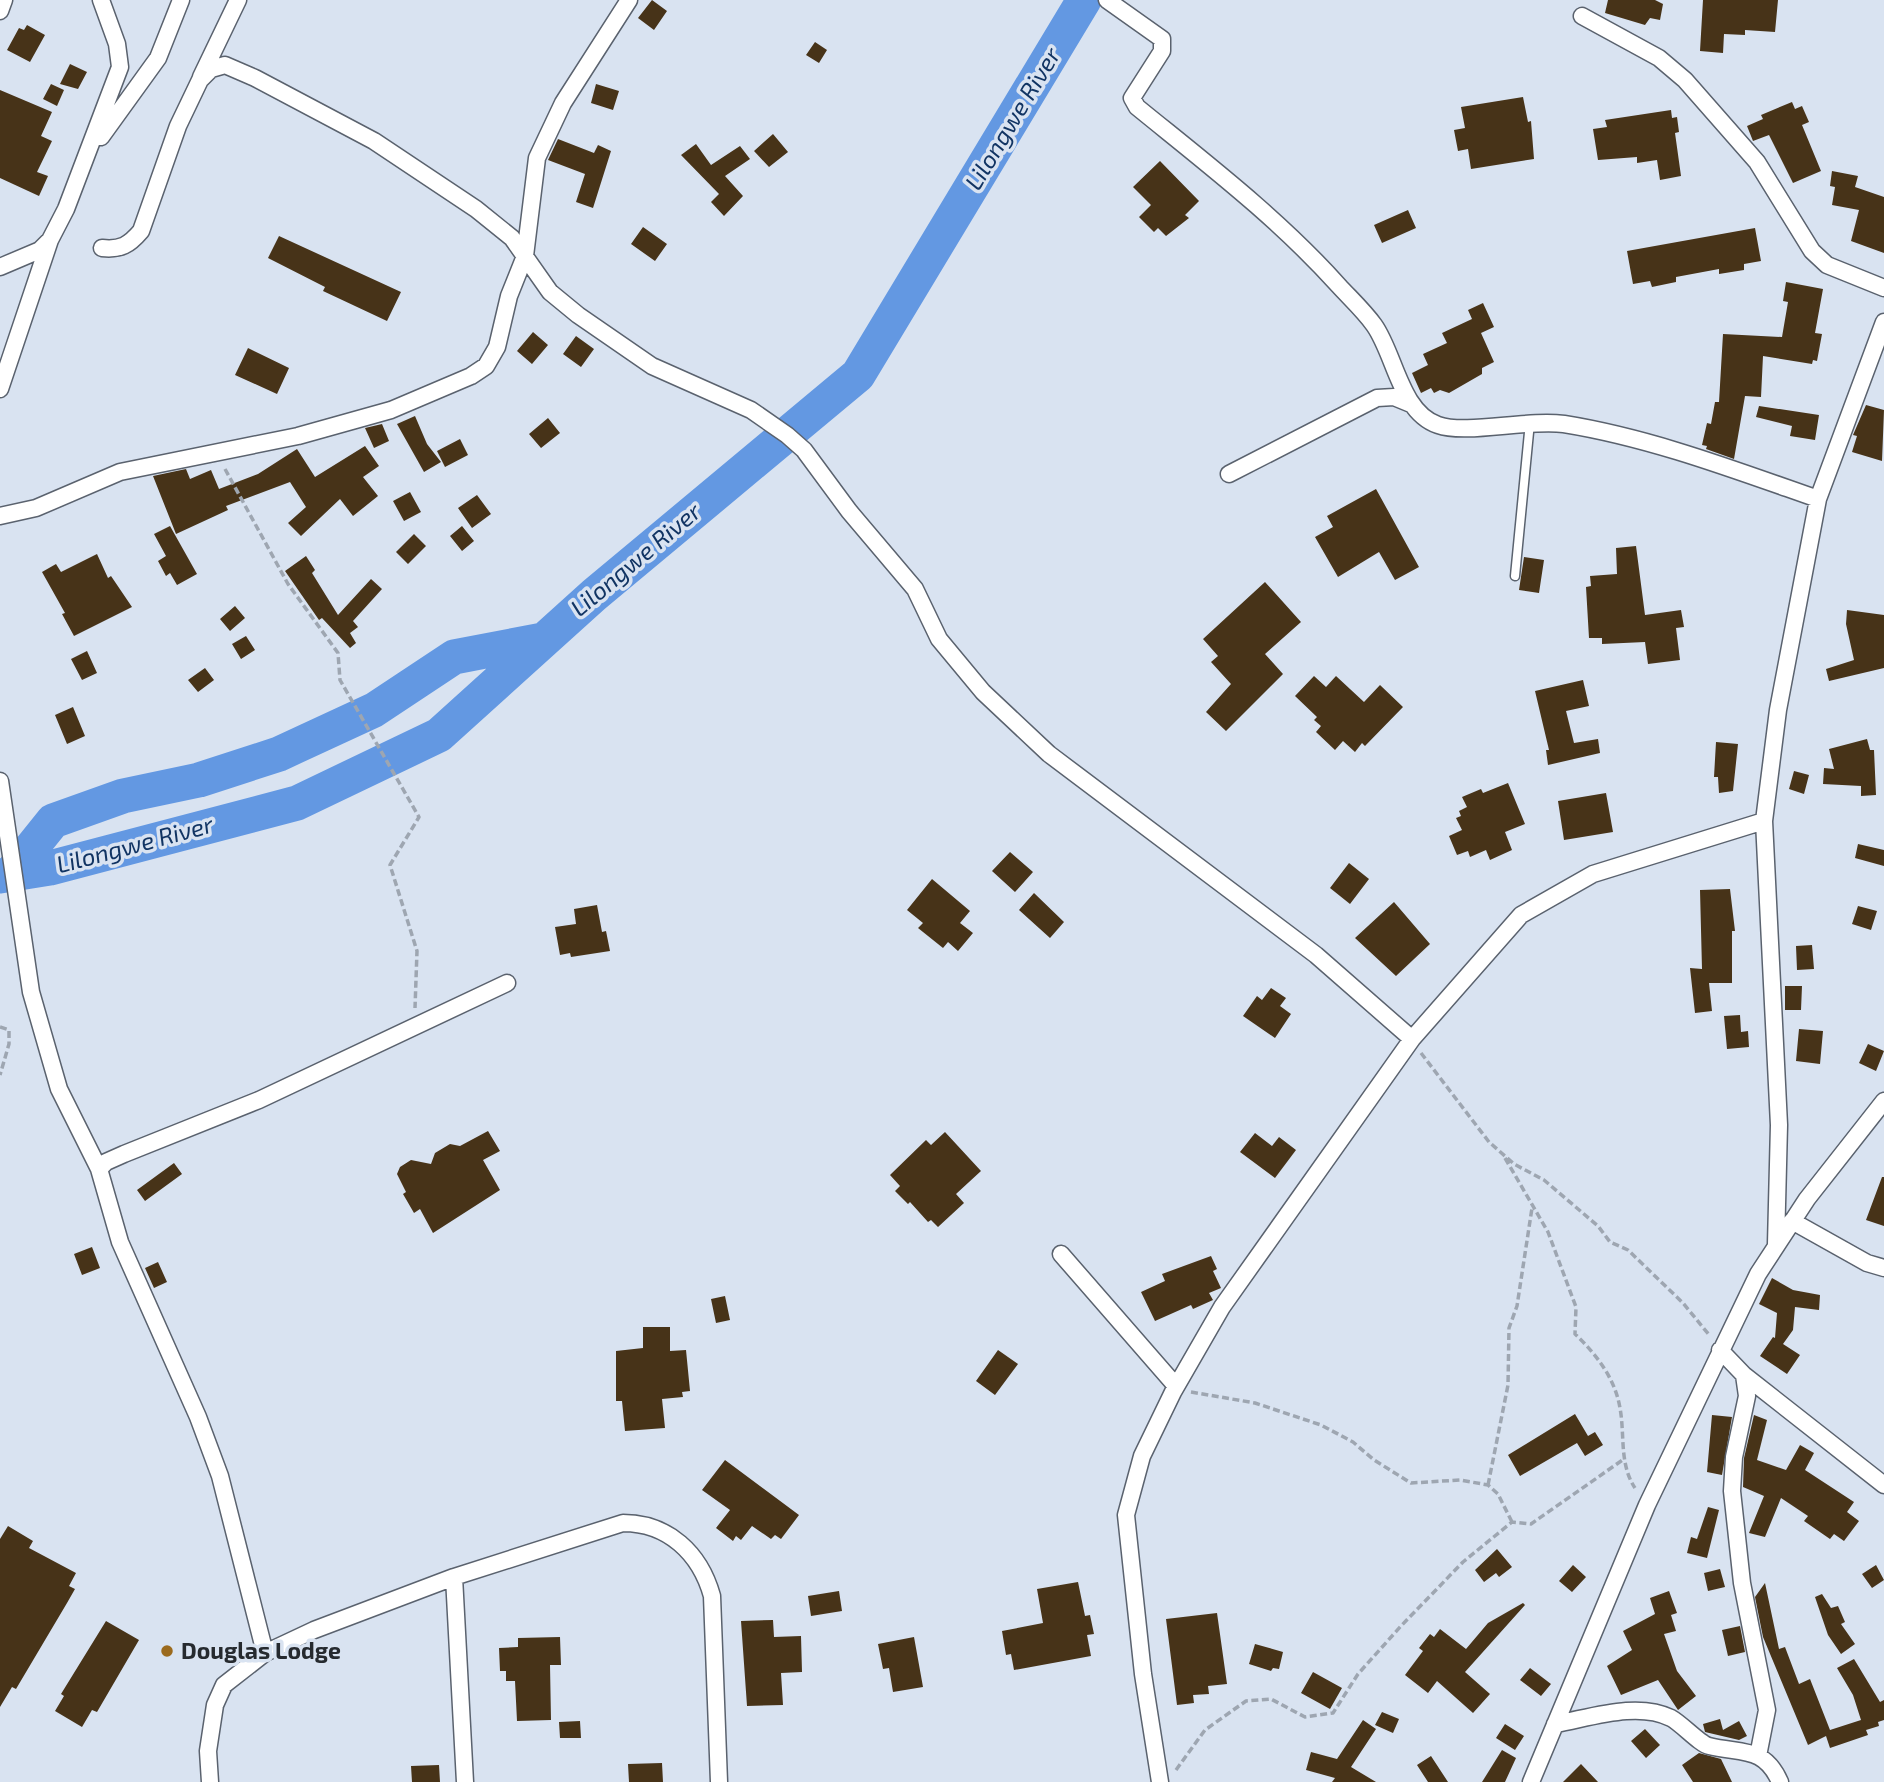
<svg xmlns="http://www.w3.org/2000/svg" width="1884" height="1782" font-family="'Exo 2',sans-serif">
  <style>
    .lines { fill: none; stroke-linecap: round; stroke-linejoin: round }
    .river { stroke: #6398e2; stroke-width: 35 }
    .building { fill: #473318 }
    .service-casing { stroke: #5a626e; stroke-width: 11 }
    .minor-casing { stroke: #5a626e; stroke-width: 19 }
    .path { stroke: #9ea6b1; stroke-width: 3.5; stroke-dasharray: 7 3.5; stroke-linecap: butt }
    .service { stroke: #fff; stroke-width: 8 }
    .minor { stroke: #fff; stroke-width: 16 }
    .poi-dot { fill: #9b6a1d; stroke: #d9e3f1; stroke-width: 2.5 }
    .labels { text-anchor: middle; stroke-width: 7; stroke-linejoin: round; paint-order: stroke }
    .poi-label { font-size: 23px; font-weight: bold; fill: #262a2f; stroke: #d9e3f1; text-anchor: start }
    .water-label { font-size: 24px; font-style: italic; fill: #113463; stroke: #d9e3f1 }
  </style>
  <rect width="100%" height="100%" fill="#d9e3f1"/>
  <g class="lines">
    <path class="river" d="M12 872 53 821 123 796 199 780 279 754 374 710 454 657 543 640
      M0 876 50 868 297 803 439 735 594 595 858 375 1084 0"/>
  </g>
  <path class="building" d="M652 0 667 11 654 30 638 18Z
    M1608 0H1655L1663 4 1660 20 1650 18 1645 25 1605 13Z
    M1703 0H1778L1775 32 1745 30V35L1724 34 1723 53 1700 51Z
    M27 25 45 35 30 62 7 50 19 28 24 30Z
    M815 42 827 50 819 63 806 55Z
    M70 64 87 72 78 89 60 84Z
    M51 84 64 90 57 106 43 99Z
    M596 84 619 91 613 110 591 103Z
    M0 90 52 112 41 136 52 141 37 172 48 176 39 196 0 178Z
    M1523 97 1528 122 1531 121 1534 159 1471 169 1468 149 1458 151 1454 130 1465 128 1461 107Z
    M1792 102 1795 109 1802 106 1809 122 1802 125 1821 171 1793 183 1769 135 1753 141 1747 126 1763 119 1761 115Z
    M1671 110 1672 118 1677 117 1679 132 1675 133 1681 176 1660 180 1657 160 1637 163V157L1598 160 1593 129 1607 127 1605 120Z
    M773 134 788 152 769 167 754 151Z
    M558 139 594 153 598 145 611 151 593 208 576 202 585 174 548 160Z
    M696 144 711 165 740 146 750 159 725 176 743 196 724 216 711 202 719 194 681 155Z
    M1160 161 1199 201 1185 215 1189 218 1166 236 1158 228 1154 232 1139 217 1151 205 1133 187Z
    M1832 171 1858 176 1855 187 1884 197V253L1851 241 1859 210 1832 205 1835 187 1830 186Z
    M1408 210 1416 228 1382 243 1374 225Z
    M643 227 667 244 655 261 631 244Z
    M1755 228 1761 261 1744 264V270L1719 274V269L1676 277V282L1652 287 1650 281 1633 284 1627 251Z
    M279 236 401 292 387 321 323 291 325 287 268 258Z
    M1786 282 1823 289 1815 333 1822 334 1817 361 1813 360 1812 364 1763 356 1761 397 1745 396 1734 459 1706 449 1707 446 1702 445 1707 423 1711 424 1715 402H1719L1723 334 1782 337 1788 302 1783 301Z
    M1483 303 1494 327 1481 333 1494 362 1482 368V374L1449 393 1440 390 1434 393 1431 388 1421 393 1412 373 1428 365 1423 354 1447 343 1442 333 1472 319 1468 310Z
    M533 332 548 345 532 364 517 351Z
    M576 336 594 349 581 367 563 354Z
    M248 348 289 368 277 394 235 375Z
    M1866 405 1884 410 1882 461 1852 452 1857 436 1853 435Z
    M1759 406 1819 415 1815 440 1790 436 1792 426 1756 417Z
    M415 416 427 444 441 462 424 472 397 424Z
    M548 418 560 433 541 448 529 434Z
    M382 424 389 441 374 448 365 428Z
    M460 439 468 455 445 467 437 451Z
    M365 446 379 466 363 477 378 496 353 516 340 499 301 536 288 523 306 507 290 482 226 506 228 510 176 534 153 476 186 469 190 479 211 470 219 489 258 474 297 449 315 477Z
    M1376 489 1419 567 1395 580 1379 552 1338 577 1315 537 1333 527 1327 516Z
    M410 492 421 512 404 521 393 501Z
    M477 495 491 514 472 528 458 508Z
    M170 526 197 574 177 585 170 573 166 576 158 561 166 556 154 534Z
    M462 526 474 541 462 551 450 536Z
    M414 534 426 546 408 564 396 552Z
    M1636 546 1645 615 1681 610 1684 627 1676 628 1680 660 1648 664 1645 642 1602 644V638H1589L1586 587 1591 586 1590 576 1617 574 1616 548Z
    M97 554 108 578 111 576 132 607 74 636 62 614 65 613 42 572 56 564 61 572Z
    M306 556 315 570 312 573 338 615 371 579 382 589 353 621 358 627 350 633 356 643 350 648 322 618 319 620 285 571Z
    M1524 557 1544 560 1539 593 1519 590Z
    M1265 582 1301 622 1265 654 1283 674 1226 731 1206 712 1231 684 1211 662 1218 656 1203 639Z
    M235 606 245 618 230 631 220 619Z
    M1847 610 1884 615V668L1829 681 1826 669 1854 660 1846 624Z
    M246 636 255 650 241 659 232 644Z
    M87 651 97 673 82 680 71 659Z
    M205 668 214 680 198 692 188 680Z
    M1314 676 1326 687 1336 676 1364 702 1380 685 1403 707 1365 746 1362 743 1355 752 1343 741 1335 750 1316 732 1321 726 1314 720 1317 717 1295 696Z
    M1583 680 1589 706 1566 711 1574 743 1598 739 1600 753 1548 765 1546 750H1549L1535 691Z
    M73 707 85 736 67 744 55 715Z
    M1867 739 1870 750H1874L1876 795 1861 796V786L1823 784 1824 768 1834 769 1829 749Z
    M1716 742 1738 744 1733 791 1719 793 1718 777H1714Z
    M1794 771 1809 775 1804 794 1789 789Z
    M1508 783 1525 824 1505 832 1512 850 1490 860 1486 850 1470 857 1468 851 1457 855 1449 836 1462 830 1456 818 1461 816 1459 811 1467 807 1462 797 1481 789 1483 793Z
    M1606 793 1613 832 1564 840 1558 801Z
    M1858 844 1884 850V866L1855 858Z
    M1010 852 1033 872 1015 892 992 871Z
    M1349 863 1369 879 1350 904 1330 888Z
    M932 879 970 911 960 923 973 933 958 951 948 942 943 948 918 928 923 923 907 910Z
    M1730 889 1735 931H1732V983H1709L1712 1011 1695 1013 1690 968 1702 969 1700 890Z
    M1034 893 1064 922 1050 938 1019 910Z
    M1394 902 1430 944 1396 976 1355 938Z
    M597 905 602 932 606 931 610 951 571 957 570 953 560 955 555 927 576 924 574 909Z
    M1858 906 1877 911 1871 930 1852 924Z
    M1812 945 1814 969 1797 970 1796 946Z
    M1785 986H1802L1801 1010H1785Z
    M1271 988 1286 998 1280 1006 1291 1014 1275 1038 1243 1016 1257 996 1262 1000Z
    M1740 1015 1741 1032 1748 1031 1749 1047 1727 1049 1724 1016Z
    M1799 1029 1823 1031 1820 1064 1796 1061Z
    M1868 1044 1884 1051 1876 1071 1859 1063Z
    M488 1131 500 1151 483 1160 500 1190 433 1233 420 1209 414 1213 403 1194 406 1192 397 1174 400 1167 411 1160 431 1164 435 1153 450 1144 460 1146Z
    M945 1132 981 1171 956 1194 964 1203 938 1227 931 1220 928 1222 910 1202 908 1204 895 1191 900 1186 890 1175 926 1140 931 1145Z
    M1255 1133 1272 1146 1279 1137 1296 1150 1275 1178 1240 1152Z
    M174 1163 182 1174 145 1201 137 1190Z
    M1882 1177H1884V1226L1866 1220Z
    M92 1247 100 1268 82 1275 74 1254Z
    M1211 1256 1217 1269 1213 1271 1221 1288 1209 1293 1213 1300 1193 1309 1191 1305 1155 1321 1141 1292 1165 1281 1162 1274Z
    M158 1262 167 1282 154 1288 145 1268Z
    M1772 1278 1793 1290 1820 1295 1819 1310 1795 1307 1793 1330 1783 1344 1800 1355 1787 1374 1760 1356 1773 1337 1775 1338 1777 1313 1759 1304Z
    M725 1296 730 1320 716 1323 711 1299Z
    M643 1327H670V1351L686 1350 690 1391 682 1392 683 1397 662 1399 665 1428 625 1431 622 1401H616V1351L643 1348Z
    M998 1350 1018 1364 995 1395 976 1381Z
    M1575 1414 1588 1436 1595 1432 1603 1445 1585 1456 1577 1443 1520 1476 1508 1455Z
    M1712 1415 1732 1417 1722 1475 1707 1472Z
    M1754 1415 1767 1420 1757 1460 1786 1470 1800 1445 1814 1453 1805 1470 1854 1502 1847 1512 1859 1521 1844 1541 1834 1534 1830 1539 1804 1521 1808 1516 1781 1498 1765 1537 1749 1533 1764 1496 1743 1487 1744 1458Z
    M725 1460 799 1515 781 1539 775 1535 771 1539 752 1526 741 1540 736 1536 733 1541 716 1528 730 1510 702 1490Z
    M1708 1507 1719 1510 1707 1558 1687 1553 1691 1537 1697 1539Z
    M8 1526 33 1541 29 1548 76 1573 69 1586 75 1589 67 1603 16 1689 12 1687 0 1707V1539Z
    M1497 1549 1512 1567 1499 1577 1496 1573 1484 1582 1475 1570Z
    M1573 1565 1586 1577 1572 1592 1559 1581Z
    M1876 1565 1884 1580 1872 1588 1862 1574Z
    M1720 1569 1725 1587 1708 1591 1704 1573Z
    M1078 1582 1085 1616 1090 1615 1094 1634 1087 1635 1091 1656 1014 1670 1011 1654 1006 1655 1002 1631 1043 1623 1037 1589Z
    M1765 1583 1779 1649 1785 1647 1799 1684 1810 1679 1830 1730 1861 1720 1853 1695 1837 1668 1854 1659 1880 1702 1884 1700V1720L1878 1722 1879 1726 1866 1730 1868 1735 1830 1748 1826 1736 1808 1745 1763 1637 1755 1597Z
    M839 1591 842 1611 811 1616 808 1596Z
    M1669 1591 1677 1613 1671 1615 1676 1631 1664 1634 1677 1671 1696 1696 1678 1710 1658 1680 1621 1695 1607 1666 1632 1650 1623 1631 1655 1614 1650 1598Z
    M1822 1594 1831 1608 1838 1606 1845 1622 1841 1624 1855 1644 1841 1654 1828 1635 1815 1597Z
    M1523 1603 1525 1605 1465 1672 1490 1694 1473 1713 1437 1681 1428 1693 1405 1675 1423 1651 1419 1648 1430 1634 1434 1637 1440 1629 1466 1649 1488 1623Z
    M1217 1613 1227 1684 1208 1686 1209 1694 1193 1695 1194 1703 1177 1705 1166 1619Z
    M773 1620 774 1637 801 1636 802 1672 781 1673 783 1705 747 1706 741 1621Z
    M106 1621 139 1640 97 1712 92 1710 82 1727 55 1711 64 1696 61 1694Z
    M1740 1626 1745 1652 1728 1656 1722 1630Z
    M560 1637 561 1665H550L551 1720 517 1721 515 1681H506V1671H500L499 1648 518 1647V1638Z
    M914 1637 923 1687 893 1692 889 1668 883 1669 878 1644Z
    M1255 1644 1283 1652 1279 1669 1273 1668 1271 1671 1249 1664Z
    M1530 1668 1551 1684 1541 1696 1520 1680Z
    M1313 1672 1342 1688 1330 1709 1301 1693Z
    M1382 1712 1399 1719 1393 1733 1375 1725Z
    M1720 1719 1723 1730 1739 1721 1747 1736 1739 1740 1705 1732 1703 1724Z
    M1363 1720 1376 1729 1351 1767 1376 1782H1332L1335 1778 1306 1770 1311 1752 1337 1759Z
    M580 1721 581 1738H560L559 1722Z
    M1505 1724 1524 1736 1515 1750 1496 1738Z
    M1645 1729 1660 1745 1646 1758 1631 1741Z
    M1502 1750 1516 1758 1505 1782H1482Z
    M1699 1753 1721 1759 1732 1782H1693L1682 1765Z
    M1431 1756 1448 1782H1428L1417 1765Z
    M662 1763 663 1782H629L628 1764Z
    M1581 1764 1598 1782H1563Z
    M439 1765 440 1782H412L411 1766Z"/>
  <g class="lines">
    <defs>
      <path id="service" d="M1515 576 1530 422"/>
      <path id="minor" d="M1107 0 1162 39V51L1132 98 1137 107C1207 164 1278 218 1339 286 1350 298 1364 311 1374 325 1395 354 1400 412 1438 425 1466 435 1527 419 1564 424 1651 438 1735 470 1818 499
        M0 11 4 0
        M1582 16 1659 58 1685 80 1757 162 1812 251 1827 265 1884 288
        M201 77 238 0
        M101 137 158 58 181 0
        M102 248C121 250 129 245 141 231L178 126 200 80 211 69 225 65 255 78 374 141 476 209 512 238 550 292 578 315 652 366 751 410 787 435 804 450 849 511 915 589 939 639 983 692 1049 754 1316 955 1412 1039
        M0 267 40 250 48 242
        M0 389 50 240 66 209 120 67 117 44 101 0
        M1229 474 1377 398 1394 397 1411 404
        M0 516 36 508 120 472 298 436 391 410 471 376 486 366 497 347 509 296 525 256 537 158 563 103 629 0
        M0 781 31 992 59 1089 99 1169
        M1792 1221 1867 1263 1884 1268
        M1776 1244 1779 1125 1764 821 1778 710 1818 499 1884 322
        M1061 1254 1176 1386
        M1720 1350 1744 1375 1884 1485
        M1744 1375 1747 1396 1734 1457 1732 1491 1742 1583 1767 1710 1758 1756
        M454 1577 465 1782
        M265 1653 220 1476 198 1417 120 1242 99 1169 106 1162 124 1154 259 1100 507 983
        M1555 1724C1590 1718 1637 1701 1671 1718 1682 1724 1700 1744 1709 1746 1742 1754 1764 1746 1780 1782
        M210 1782 208 1751 215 1705 224 1685 265 1653 314 1630 454 1577 623 1523C668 1523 700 1553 712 1596L719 1782
        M1160 1782 1143 1674 1126 1515 1142 1456 1173 1392 1222 1307 1412 1039 1521 915 1593 874 1764 821
        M1531 1782 1647 1505 1758 1274 1807 1199 1884 1101"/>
    </defs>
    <use href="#service" class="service-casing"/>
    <use href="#minor" class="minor-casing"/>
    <path class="path" d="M225 469 288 584 338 653 340 680 419 817 390 865 417 951 415 1008
      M0 1027 9 1030V1044L0 1075
      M1421 1053 1489 1142 1514 1164 1544 1180 1598 1226 1610 1242 1628 1250 1683 1303 1710 1336
      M1505 1158 1548 1232 1576 1307 1575 1334C1596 1354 1615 1378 1620 1408 1625 1435 1619 1464 1635 1488
      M1191 1392 1255 1403 1321 1425 1353 1442 1374 1460 1411 1483 1460 1480 1488 1485 1498 1494 1512 1522
      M1488 1485 1508 1385 1509 1328 1517 1306 1532 1208
      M1176 1770 1205 1730 1246 1701 1271 1699 1305 1717 1333 1713 1358 1674 1401 1626 1463 1562 1512 1522 1531 1524 1624 1459"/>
    <use href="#service" class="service"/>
    <use href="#minor" class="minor"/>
  </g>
  <circle class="poi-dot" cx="167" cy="1651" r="7"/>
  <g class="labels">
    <g class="poi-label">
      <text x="181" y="1659">Douglas Lodge</text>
    </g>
    <g class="water-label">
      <text transform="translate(1013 119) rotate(-59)" y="8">Lilongwe River</text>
      <text transform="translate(636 560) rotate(-40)" y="8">Lilongwe River</text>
      <text transform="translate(135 845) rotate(-15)" y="8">Lilongwe River</text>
    </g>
  </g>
</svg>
